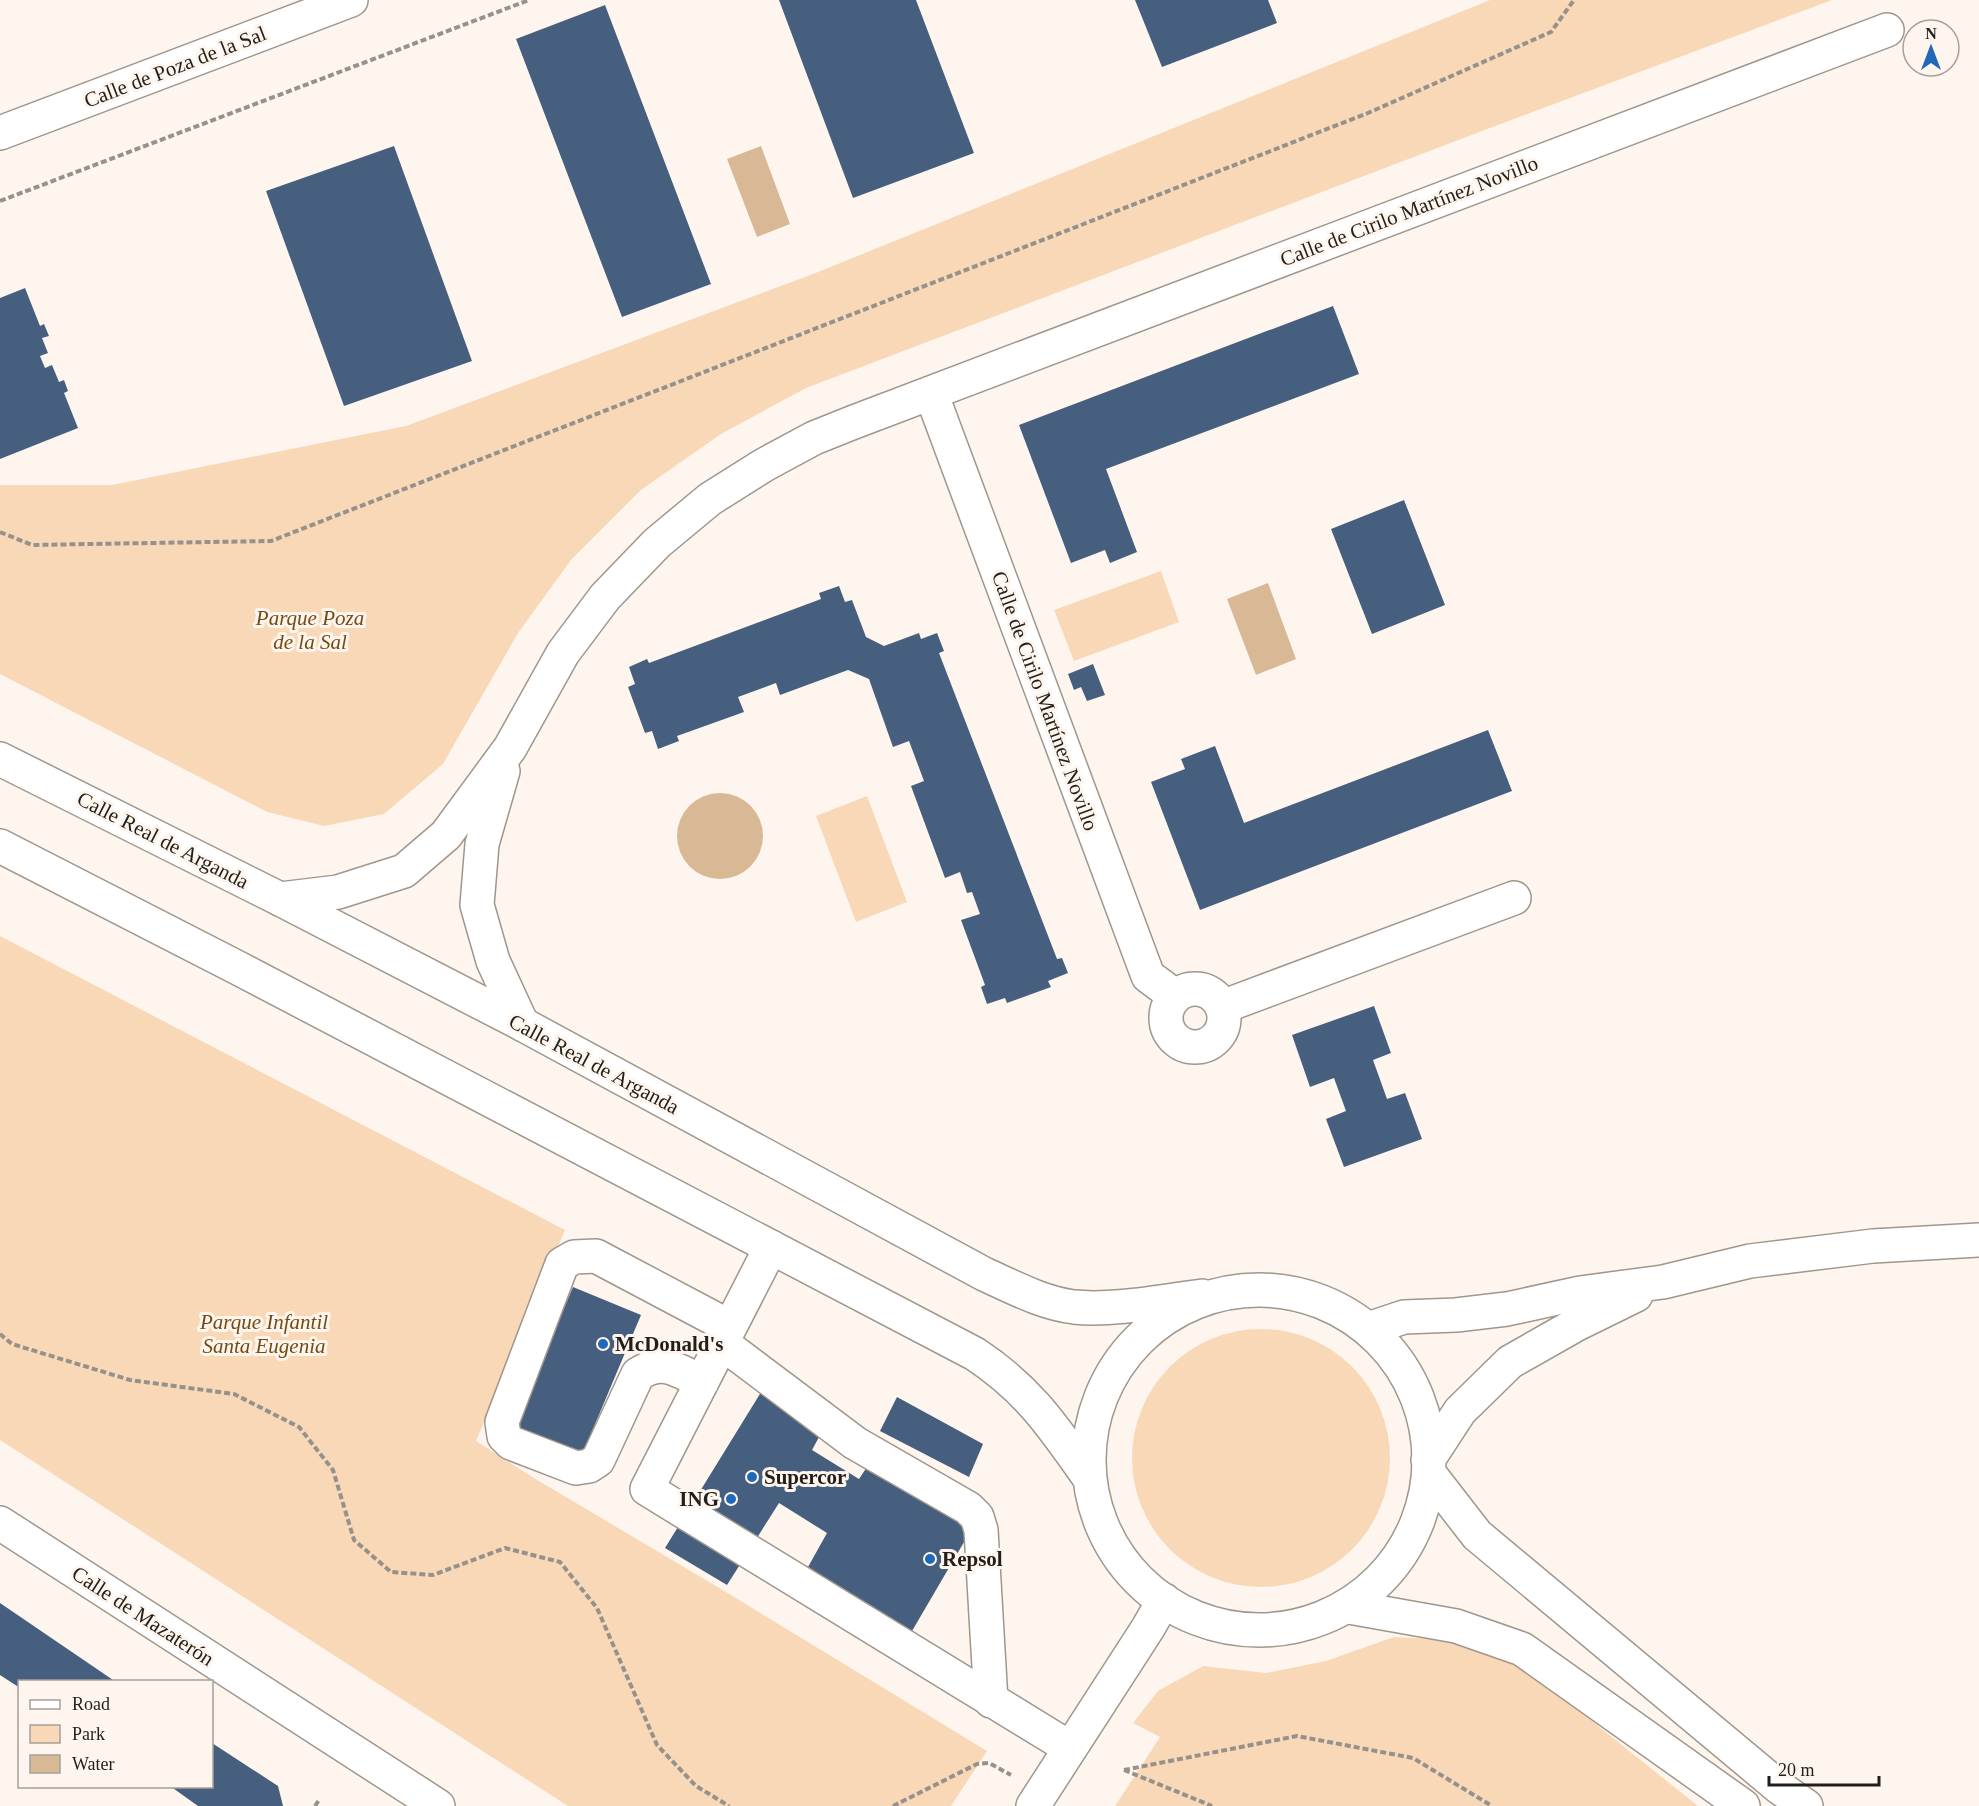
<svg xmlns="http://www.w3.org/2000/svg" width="1979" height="1806" font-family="'Times New Roman',serif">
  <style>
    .green { fill: #f8d8b7 }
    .water { fill: #d9b896 }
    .building { fill: #465f7f }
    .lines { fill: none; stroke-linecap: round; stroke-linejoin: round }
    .minor-casing { stroke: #9f968c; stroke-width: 36 }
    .major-casing { stroke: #9f968c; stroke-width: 36 }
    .highway-casing { stroke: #9f968c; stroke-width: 36 }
    .path { stroke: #97918b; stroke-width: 4; stroke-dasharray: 6 3; stroke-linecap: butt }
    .minor { stroke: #fff; stroke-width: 33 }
    .major { stroke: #fff; stroke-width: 33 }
    .highway { stroke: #fff; stroke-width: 33 }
    .poi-dot { fill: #1f69b8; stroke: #fef6ee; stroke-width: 2 }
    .labels { text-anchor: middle; stroke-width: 6; stroke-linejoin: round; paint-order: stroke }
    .street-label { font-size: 21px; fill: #221e1a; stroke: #fef6ee }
    .park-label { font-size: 21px; font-style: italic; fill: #764b13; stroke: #fef6ee }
    .poi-label { font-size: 21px; font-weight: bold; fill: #221e1a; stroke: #fef6ee; text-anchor: start }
  </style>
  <rect width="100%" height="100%" fill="#fef6ee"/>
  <path class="green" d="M1490 0H1832L1490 128 806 388 721 434 641 490 571 560 518 633 443 764 384 814 324 826 267 812 0 674V485H112L406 426 813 274Z
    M1161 571 1179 622 1074 661 1054 610Z
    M867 796 907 902 856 922 816 816Z
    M0 936 565 1230 476 1441 534 1478 726 1592 987 1751 951 1806H568L0 1440Z
    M1132 1458a129 129 0 1 1 258 0a129 129 0 1 1-258 0Z
    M1394 1637 1453 1640 1518 1662 1698 1806H1115L1160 1737 1133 1723 1158 1691 1203 1666 1266 1673 1326 1661Z"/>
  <path class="water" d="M761 146 790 224 757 237 727 159Z
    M1268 583 1296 659 1256 675 1227 599Z
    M677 836a43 43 0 1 1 86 0a43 43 0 1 1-86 0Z"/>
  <path class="building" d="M779 0H916L974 153 853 198Z
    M1135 0H1268L1277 23 1162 67Z
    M605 5 711 284 622 317 516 39Z
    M394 146 472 361 344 406 266 191Z
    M25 288 40 326 44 324 49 336 42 338 48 353 40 356 45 368 52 365 59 382 64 380 68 391 64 393 78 428 0 459V298Z
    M1333 306 1359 374 1106 469 1137 552 1110 563 1105 550 1071 563 1019 425Z
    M1404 500 1445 605 1372 634 1331 529Z
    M839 586 845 602 852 600 866 637 884 646 919 633 921 639 937 633 944 651 939 653 1057 959 1062 958 1068 973 1048 981 1051 987 1007 1003 1005 998 987 1004 981 987 985 985 961 920 980 914 972 892 967 893 960 872 945 878 911 786 924 781 909 741 893 747 869 679 848 670 780 695 776 683 738 697 744 712 677 736 679 741 658 749 652 731 645 733 628 687 635 684 629 667 647 659 649 663 821 599 819 593Z
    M1093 664 1105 695 1087 701 1081 687 1074 690 1068 674Z
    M1488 730 1512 791 1200 910 1151 782 1185 769 1181 759 1215 746 1244 823Z
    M1374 1006 1391 1053 1373 1060 1387 1099 1405 1093 1422 1139 1344 1167 1326 1119 1346 1111 1334 1078 1310 1087 1292 1035Z
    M573 1287 641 1315 582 1455 514 1426Z
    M763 1389 825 1426 812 1450 859 1479 871 1461 974 1525 912 1631 808 1567 827 1533 779 1503 727 1585 665 1548Z
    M897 1397 983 1444 969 1477 880 1431Z
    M0 1603 116 1682H20V1688L0 1675Z
    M212 1743 278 1786 283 1806H198L170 1786H212Z"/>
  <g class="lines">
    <defs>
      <path id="minor" d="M0 133 351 0
        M931 393 1148 976 1175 996
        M503 771 482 844 477 905 493 961 522 1024
        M280 899 338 892 404 871 446 835 510 748 563 653 605 597 657 543 710 499 764 465 814 438 854 422 1887 30
        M1166 1018a29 29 0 1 1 58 0a29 29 0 1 1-58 0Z
        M1222 1007 1514 898
        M771 1247 647 1489 1070 1748
        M722 1343 855 1443 968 1508 977 1517 981 1530 991 1701
        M702 1382C677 1370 664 1358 638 1374L598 1460 589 1466 576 1468 511 1443 504 1436 502 1422 562 1264 574 1257 596 1256 730 1327
        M0 1523 438 1806"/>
      <path id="major" d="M0 759 280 899 522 1024 984 1274C1013 1287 1042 1303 1074 1307 1113 1311 1163 1301 1202 1296
        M0 846 238 968 975 1354C1028 1389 1052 1425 1088 1476
        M1089 1460a170 170 0 1 1 340 0a170 170 0 1 1-340 0Z
        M1368 1329 1404 1317 1456 1315 1507 1309 1580 1293 1663 1282 1750 1261 1873 1246 1979 1240
        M1428 1460 1460 1411 1510 1362 1577 1324 1636 1295
        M1033 1806 1148 1628 1164 1600"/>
      <path id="highway" d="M1429 1473 1477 1535 1780 1788 1806 1806
        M1349 1607 1456 1626 1522 1649 1743 1806"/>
    </defs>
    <use href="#minor" class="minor-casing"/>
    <use href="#major" class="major-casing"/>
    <use href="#highway" class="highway-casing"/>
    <path class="path" d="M0 201 529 0
      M0 532 32 545 271 541 1368 113 1551 32 1574 0
      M0 1334 12 1344 130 1380 234 1394 299 1427 333 1470 354 1540 391 1572 433 1575 505 1548 560 1562 597 1608 657 1745 696 1786 729 1806
      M1124 1770 1297 1736 1413 1758 1492 1806
      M1124 1770 1212 1806
      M315 1806 319 1800
      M893 1806 977 1764 989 1763 1011 1775"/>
    <use href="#minor" class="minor"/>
    <use href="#major" class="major"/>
    <use href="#highway" class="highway"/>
  </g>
  <g class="poi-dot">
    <circle cx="603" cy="1344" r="6"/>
    <circle cx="752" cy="1477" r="6"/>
    <circle cx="731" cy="1499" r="6"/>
    <circle cx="930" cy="1559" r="6"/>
  </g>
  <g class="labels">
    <g class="street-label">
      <text transform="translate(175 67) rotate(-21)" y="7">Calle de Poza de la Sal</text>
      <text transform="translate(1409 211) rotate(-21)" y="7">Calle de Cirilo Martínez Novillo</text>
      <text transform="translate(1045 701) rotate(70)" y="7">Calle de Cirilo Martínez Novillo</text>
      <text transform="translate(163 840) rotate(27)" y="7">Calle Real de Arganda</text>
      <text transform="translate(594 1064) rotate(28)" y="7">Calle Real de Arganda</text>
      <text transform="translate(143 1616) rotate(33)" y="7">Calle de Mazaterón</text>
    </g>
    <g class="park-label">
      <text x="310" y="625">Parque Poza<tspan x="310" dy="24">de la Sal</tspan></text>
      <text x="264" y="1329">Parque Infantil<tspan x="264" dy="24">Santa Eugenia</tspan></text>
    </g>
    <g class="poi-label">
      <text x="615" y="1351">McDonald's</text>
      <text x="764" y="1484">Supercor</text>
      <text x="719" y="1506" text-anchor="end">ING</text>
      <text x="942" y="1566">Repsol</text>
    </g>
  </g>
  <rect x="18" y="1680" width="195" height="108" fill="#fef6ee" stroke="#a6a099" stroke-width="1.5"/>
  <rect x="30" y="1700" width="30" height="9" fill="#ffffff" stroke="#a6a099" stroke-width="1.5"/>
  <text x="72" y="1710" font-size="18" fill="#221e1a">Road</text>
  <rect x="30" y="1725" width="30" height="18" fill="#f8d8b7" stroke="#a6a099" stroke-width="1.5"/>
  <text x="72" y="1740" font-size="18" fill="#221e1a">Park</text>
  <rect x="30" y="1755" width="30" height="18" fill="#d9b896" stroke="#a6a099" stroke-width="1.5"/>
  <text x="72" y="1770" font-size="18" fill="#221e1a">Water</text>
  <g transform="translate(1931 48)"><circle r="28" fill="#fef6ee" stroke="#a6a099" stroke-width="1.5"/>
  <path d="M0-4.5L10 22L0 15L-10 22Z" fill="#1f69b8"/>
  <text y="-9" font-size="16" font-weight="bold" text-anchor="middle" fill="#221e1a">N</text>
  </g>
  <path d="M1769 1776v9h110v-9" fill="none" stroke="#221e1a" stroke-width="3"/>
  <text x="1778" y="1776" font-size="18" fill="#221e1a" stroke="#fef6ee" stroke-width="4.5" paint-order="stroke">20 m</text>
</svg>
